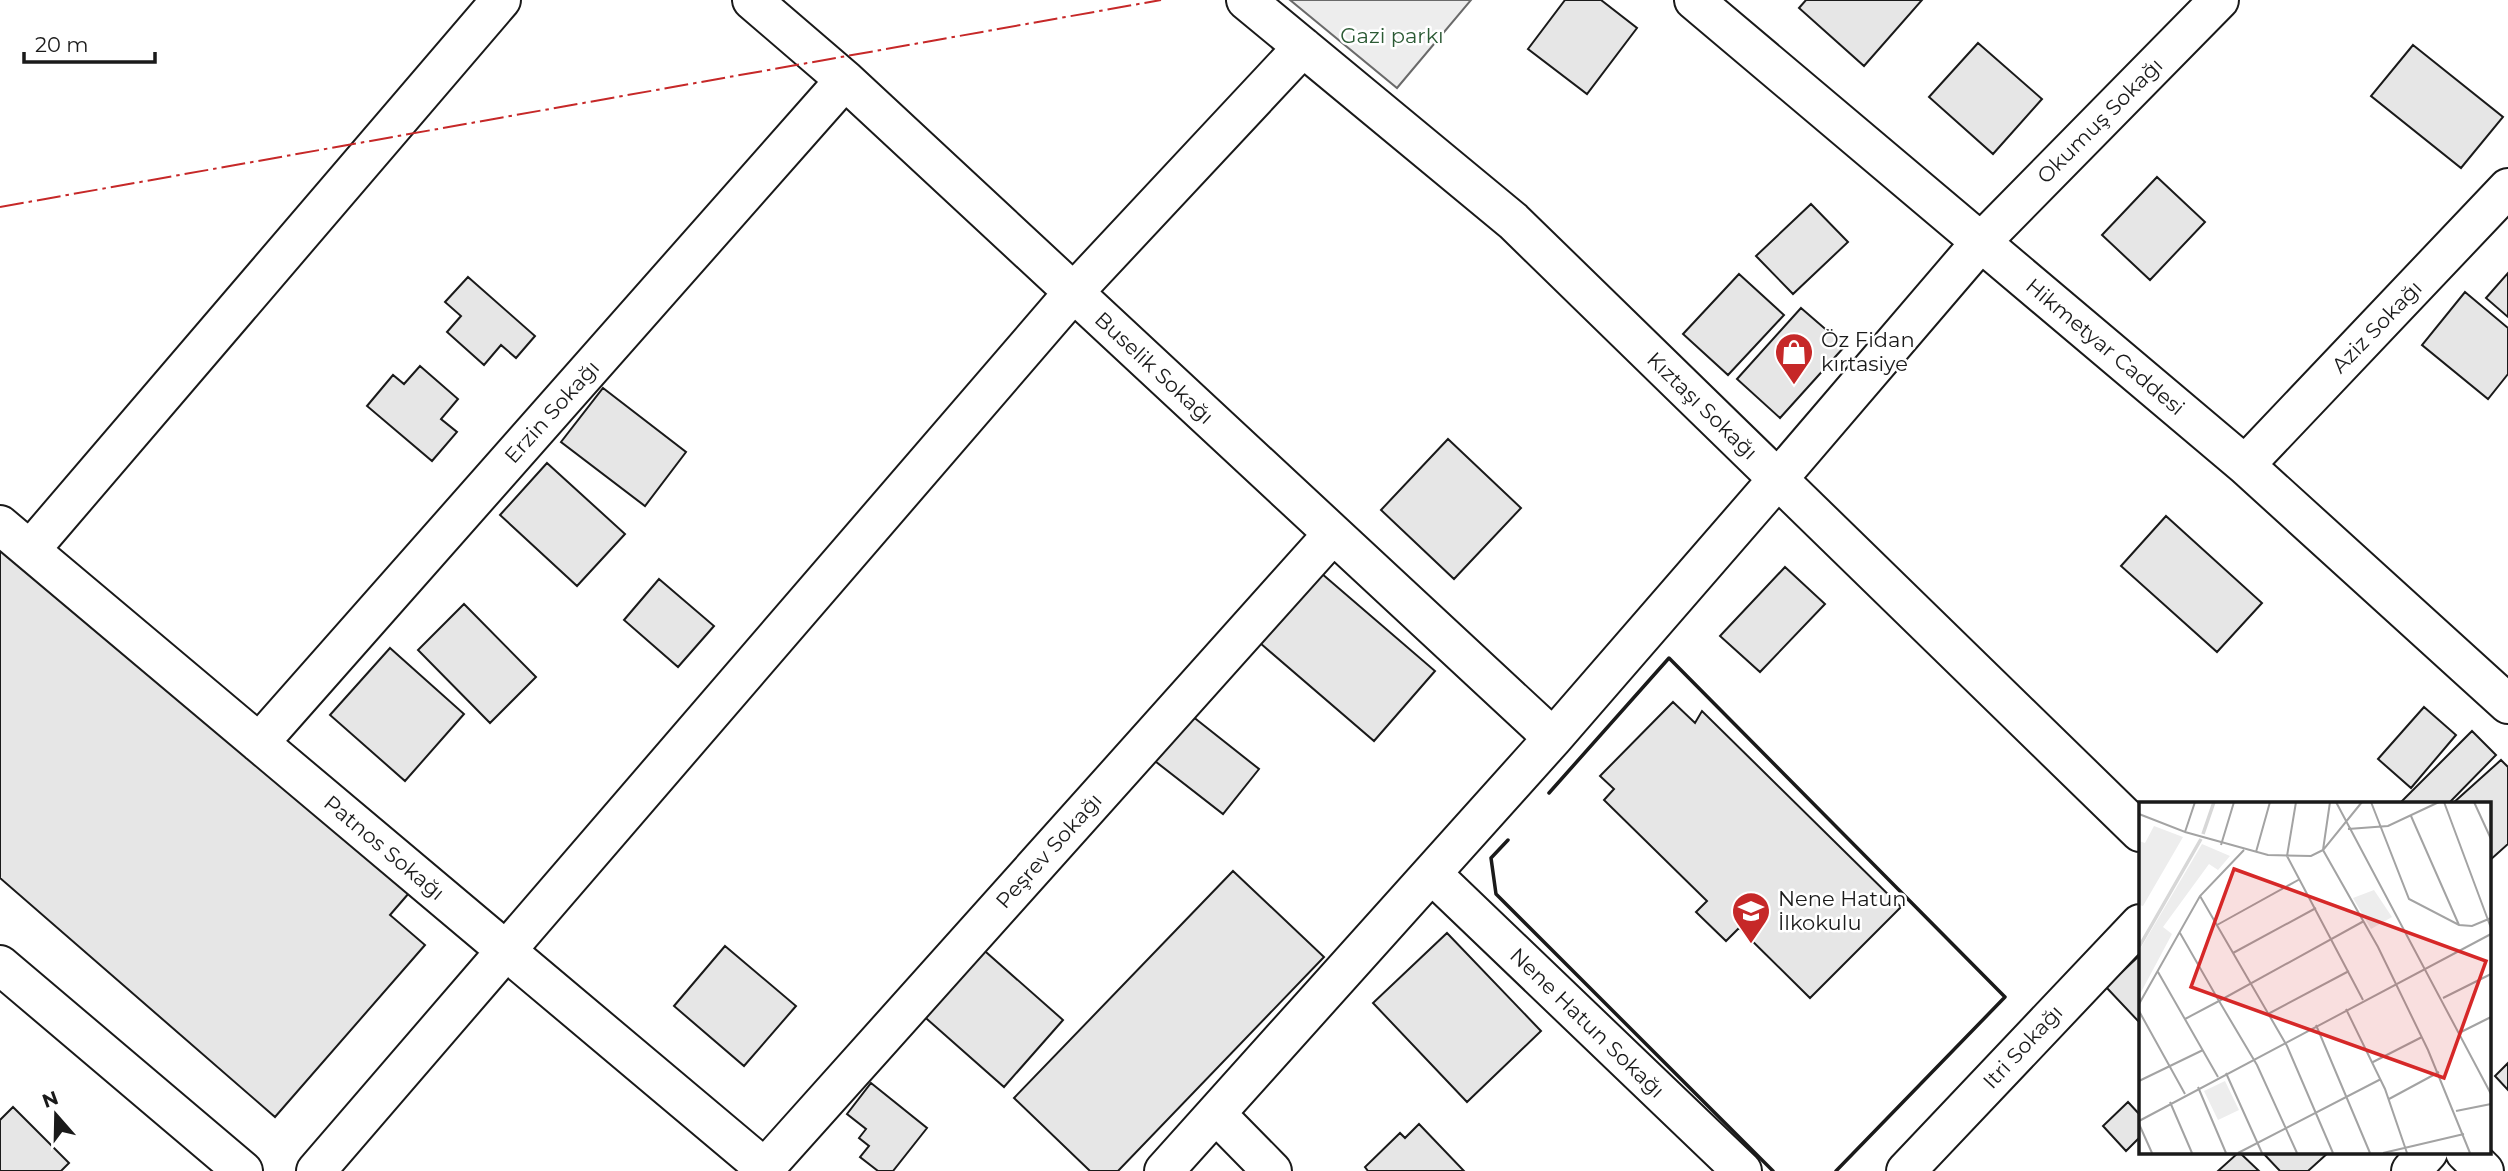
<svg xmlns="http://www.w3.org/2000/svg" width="2508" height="1171" font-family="Montserrat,sans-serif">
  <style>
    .built { fill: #ededed; stroke: #6a6a6a; stroke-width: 2 }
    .building { fill: #e6e6e6; stroke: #1a1a1a; stroke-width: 2 }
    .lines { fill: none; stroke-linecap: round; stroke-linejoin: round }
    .minor-casing { stroke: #1a1a1a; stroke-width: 42 }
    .minor { stroke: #fff; stroke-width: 38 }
    .wall { stroke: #1a1a1a; stroke-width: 3.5 }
    .power { stroke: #c62828; stroke-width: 2; stroke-dasharray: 24 5 3.5 5; stroke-linecap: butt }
    .labels { text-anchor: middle; stroke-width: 5; stroke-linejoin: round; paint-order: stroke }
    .park-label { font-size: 21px; fill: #2b5a34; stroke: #fff }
    .street-label { font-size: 21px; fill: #1a1a1a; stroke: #fff }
    .poi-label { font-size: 21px; fill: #1a1a1a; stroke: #fff; text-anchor: start }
    .inset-river { fill: none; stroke: #d7d7d7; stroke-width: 3.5 }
    .inset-road { fill: none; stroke: #a3a3a3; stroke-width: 2 }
    .view { fill: #d62828; fill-opacity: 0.15; stroke: #d62828; stroke-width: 3.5 }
    .inset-edge { fill: none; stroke: #1a1a1a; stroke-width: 3.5 }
  </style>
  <rect width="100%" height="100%" fill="#fff"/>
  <path class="built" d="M1290 0H1471L1397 88Z"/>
  <path class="building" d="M1565 0H1601L1637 28 1587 94 1528 49Z
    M1806 0H1922L1864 66 1799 8Z
    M1978 43 2042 99 1993 154 1929 97Z
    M2413 45 2503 117 2461 168 2371 96Z
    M2157 177 2205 222 2150 280 2102 235Z
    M1811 204 1848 242 1793 294 1756 256Z
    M2508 273V317L2486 298Z
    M1739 274 1784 315 1728 375 1683 334Z
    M468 277 535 336 516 358 501 345 484 365 447 332 461 316 445 302Z
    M2465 292 2508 328V374L2488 399 2422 345Z
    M1801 308 1845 346 1780 418 1737 379Z
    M420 366 458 399 441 419 457 432 432 461 367 406 393 375 404 384Z
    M603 388 686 452 645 506 561 442Z
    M1448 439 1521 508 1454 579 1381 510Z
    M547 463 625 534 577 586 500 515Z
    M2166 516 2262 603 2217 652 2121 566Z
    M0 540 409 893 390 915 425 945 275 1117 0 878Z
    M1785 567 1825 604 1760 672 1720 636Z
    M1321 573 1435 671 1374 741 1260 643Z
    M659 579 714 626 678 667 624 620Z
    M464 604 536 677 490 723 418 650Z
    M390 648 464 714 405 781 330 715Z
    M1673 702 1695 723 1702 711 1901 907 1810 998 1739 928 1726 941 1696 912 1707 901 1604 800 1614 789 1600 776Z
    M2424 707 2456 735 2411 788 2378 759Z
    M1187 712 1259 769 1223 814 1151 758Z
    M2472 731 2496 755 2448 804 2400 803Z
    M2501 760 2508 767V844L2489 861V804H2452Z
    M1233 871 1324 957 1118 1171H1090L1014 1098Z
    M1447 933 1541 1031 1467 1102 1373 1003Z
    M978 945 1063 1020 1004 1087 919 1012Z
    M725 946 796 1006 744 1066 674 1006Z
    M2140 955V1023L2106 987Z
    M2508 1063V1090L2495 1076Z
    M871 1083 927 1128 893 1171H878L860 1157 869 1146 859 1138 866 1129 847 1114Z
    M2128 1102 2140 1115V1137L2126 1151 2103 1126Z
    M13 1107 69 1163 61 1171H0V1120Z
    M1419 1124 1464 1171H1368L1365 1167 1400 1133 1405 1138Z
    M2239 1152 2259 1171H2218Z
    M2262 1152H2329L2308 1171H2280Z"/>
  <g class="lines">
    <defs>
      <path id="minor" d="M752 0 845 80 1553 738
        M1246 0 1513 221 2140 832
        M1694 0 2245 465 2508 704
        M2245 465 2508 188
        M0 525 768 1171
        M30 550 501 0
        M259 743 845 80
        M1432 874 1742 1171
        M0 965 243 1171
        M1216 1114 1272 1171
        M2465 1152 2484 1171
        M765 1168 1333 534
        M316 1171 1073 293 1303 47
        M1164 1171 1553 738 1777 480 1980 243 2219 0
        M1906 1171 2140 924
        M2411 1171 2428 1152"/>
    </defs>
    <use href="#minor" class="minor-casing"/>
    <use href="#minor" class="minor"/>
    <path class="wall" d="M1549 793 1669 658 2005 997 1836 1171
      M1508 840 1491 858 1496 894 1773 1171"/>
    <path class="power" d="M0 207 1161 0"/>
  </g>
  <defs>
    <symbol id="shop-pin" viewBox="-11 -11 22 30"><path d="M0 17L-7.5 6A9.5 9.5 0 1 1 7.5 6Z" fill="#c62828" stroke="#fff"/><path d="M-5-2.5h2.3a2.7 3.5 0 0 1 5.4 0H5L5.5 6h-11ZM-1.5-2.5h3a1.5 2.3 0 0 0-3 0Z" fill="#fff"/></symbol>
    <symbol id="school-pin" viewBox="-11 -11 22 30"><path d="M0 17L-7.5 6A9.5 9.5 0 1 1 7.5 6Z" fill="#c62828" stroke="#fff"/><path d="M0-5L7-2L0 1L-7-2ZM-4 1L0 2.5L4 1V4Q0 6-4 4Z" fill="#fff"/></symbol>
  </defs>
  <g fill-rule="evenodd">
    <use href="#shop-pin" x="1772" y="330" width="44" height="60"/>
    <use href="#school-pin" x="1729" y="889" width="44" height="60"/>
  </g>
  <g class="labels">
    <g class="park-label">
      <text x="1392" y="43">Gazi parkı</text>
    </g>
    <g class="street-label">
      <text transform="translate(2100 121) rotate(-45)" y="7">Okumuş Sokağı</text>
      <text transform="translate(2377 327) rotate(-46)" y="7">Aziz Sokağı</text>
      <text transform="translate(2105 347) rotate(40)" y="7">Hikmetyar Caddesi</text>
      <text transform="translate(1154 368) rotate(43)" y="7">Buselik Sokağı</text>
      <text transform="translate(1702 406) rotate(44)" y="7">Kıztaşı Sokağı</text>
      <text transform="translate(552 412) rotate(-48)" y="7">Erzin Sokağı</text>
      <text transform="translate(384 848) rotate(40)" y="7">Patnos Sokağı</text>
      <text transform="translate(1049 851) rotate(-48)" y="7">Peşrev Sokağı</text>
      <text transform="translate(1587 1023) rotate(44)" y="7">Nene Hatun Sokağı</text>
      <text transform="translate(2023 1047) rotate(-47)" y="7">Itri Sokağı</text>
    </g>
    <g class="poi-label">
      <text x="1821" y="347">Öz Fidan<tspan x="1821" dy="24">kırtasiye</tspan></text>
      <text x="1778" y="906">Nene Hatun<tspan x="1778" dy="24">İlkokulu</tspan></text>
    </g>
  </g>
  <g transform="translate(2139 802)">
    <rect width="352" height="352" fill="#fff"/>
    <path d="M15 24 44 35 4 104 0 103V39L6 41ZM63 42 91 54 79 68 70 62 24 125 33 132 0 194V149ZM235 88 253 115 232 127 214 96ZM86 279 100 308 79 318 65 289Z" fill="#ededed"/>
    <path class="inset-river" d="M64 32 75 0M0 145 62 37"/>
    <path class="inset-road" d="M157 0 148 54 224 198M197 0 352 292M223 0 184 48 239 145 289 248 331 351M232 0 270 97 320 123 333 124 352 116M305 0 352 126M335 0 352 37M0 12 46 30 56 0M272 14 320 123M209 27 249 24 300 0M46 30 129 53 172 54 184 48 191 0M82 43 95 0M117 50 131 0M61 94 148 244 194 351M78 123 161 77M41 131 80 199 46 217M94 151 177 106M19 170 79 275M304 196 352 172M0 202 61 94 105 48M207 207 246 287 268 351M0 209 46 292M129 212 210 169M177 223 231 351M322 230 352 215M234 260 283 235M87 271 123 351M0 279 64 248M59 285 87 351M250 297 300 270M31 300 53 351M317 309 352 302M0 319 352 132M0 322 13 351M99 351 242 277M158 351 118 263 80 199 225 119M244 351 325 332"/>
    <path class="view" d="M95 67 347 159 305 276 52 185Z"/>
    <rect width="352" height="352" class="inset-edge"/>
  </g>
  <g transform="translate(56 1115) rotate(340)" stroke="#ffffff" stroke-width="5" paint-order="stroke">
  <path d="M0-5L12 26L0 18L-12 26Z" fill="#1a1a1a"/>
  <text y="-10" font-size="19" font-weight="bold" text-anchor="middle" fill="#1a1a1a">N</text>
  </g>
  <path d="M24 52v10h131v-10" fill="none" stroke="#1a1a1a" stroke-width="3.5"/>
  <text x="35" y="52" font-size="21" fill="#1a1a1a" stroke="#ffffff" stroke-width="5" paint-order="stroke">20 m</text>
</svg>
